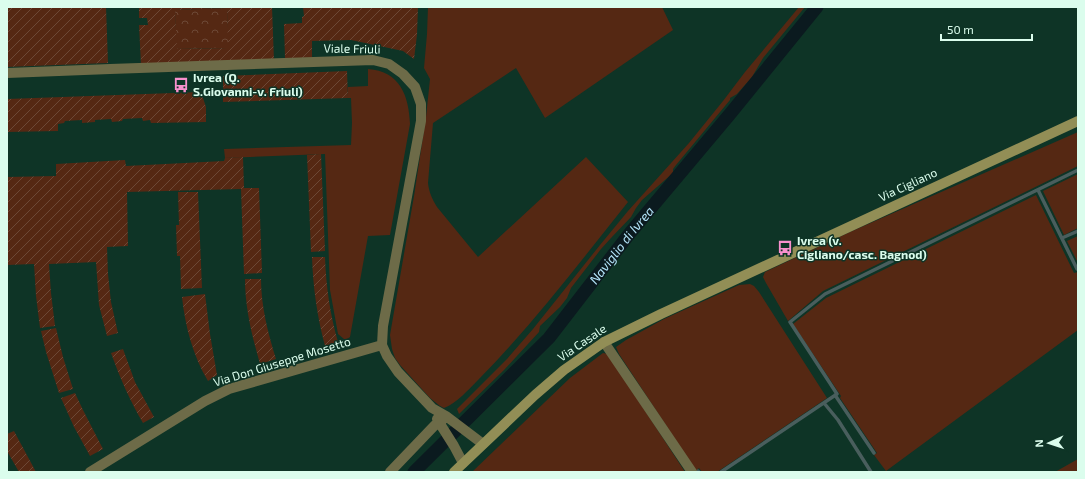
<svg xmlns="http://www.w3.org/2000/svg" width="1085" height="479" font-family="'Exo 2',sans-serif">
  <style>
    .grass { fill: #552813 }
    .park { fill: url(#park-crowns) }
    .garden { fill: url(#garden-furrows); fill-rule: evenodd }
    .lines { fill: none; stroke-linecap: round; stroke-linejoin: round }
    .stream { stroke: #495e5d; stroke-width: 3.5 }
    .canal { stroke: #0b1a1f; stroke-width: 13 }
    .minor { stroke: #6d6b48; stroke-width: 10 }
    .secondary { stroke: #928e56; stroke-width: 10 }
    .labels { text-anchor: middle; stroke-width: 3; stroke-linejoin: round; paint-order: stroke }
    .street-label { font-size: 12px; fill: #dbfded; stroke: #0e3426 }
    .poi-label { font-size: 12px; font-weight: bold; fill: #dbfded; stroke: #0e3426; text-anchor: start }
    .water-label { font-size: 13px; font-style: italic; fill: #b4e5fa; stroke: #0e3426 }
  </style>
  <defs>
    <pattern id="park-crowns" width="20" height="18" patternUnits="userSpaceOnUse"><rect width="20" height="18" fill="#552813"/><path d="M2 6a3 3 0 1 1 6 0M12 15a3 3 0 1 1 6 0" fill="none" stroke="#6d4836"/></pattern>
    <pattern id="garden-furrows" width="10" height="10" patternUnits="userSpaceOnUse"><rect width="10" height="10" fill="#552813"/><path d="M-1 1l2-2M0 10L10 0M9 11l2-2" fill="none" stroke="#6d4836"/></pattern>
  </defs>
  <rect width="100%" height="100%" fill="#0e3426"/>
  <path class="grass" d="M428 7H662L673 30 545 118 516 68 433 123 428 183C429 192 432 199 437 207L478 257 586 157 628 202C580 262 533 324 479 379 470 388 456 404 444 408L440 406 430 398 400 365 395 358 392 349 390 335 414 196 426 117 430 79 424 68 427 34Z
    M799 7H805L763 58 752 77 737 94 730 98V100L676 165 673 169V173L642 200 636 208 631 217 611 238 601 249 571 288 567 298 560 307 540 326 539 332 504 370 459 414 457 409 507 359 533 329 600 245 628 211 689 143 723 101 745 72Z
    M368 69C400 71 409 96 410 124L390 235 368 236 350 337 347 339H344L338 334 330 290 325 154 225 158 224 149 351 145 352 123 351 98H348V87L368 86Z
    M1078 132V166L823 291 788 321 766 283 763 277 765 272 850 232Z
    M1078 174V228L1064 235 1043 191Z
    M1036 195 1074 273 1078 272V330L886 471 874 455 877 453 840 398 841 396 793 324 826 298Z
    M1078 236V263L1067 241Z
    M750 284 754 286 759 292 827 398 717 472H702L699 468 696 471 619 354 616 347 626 340 664 319 739 285Z
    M603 353 608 354 685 472H472L570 378Z
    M1078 459V472H1055Z"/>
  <path class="park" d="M227 8 229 48 176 49 175 10Z"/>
  <path class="garden" d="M7 7H106L108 63 7 67Z
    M136 7H272L274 61 141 65 139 25H148L147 18H139V8H136ZM227 8 228 48 177 49 175 10Z
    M303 7H418L417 35 414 59 403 51 351 40 312 41V58L285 59 284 24 302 23V17L304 16Z
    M347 71 348 98 223 102V76Z
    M201 92 206 107V122L151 123 150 120 143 121 142 118 123 119 122 121 112 122 111 119 95 120V122L82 123V120L65 121 64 123 58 124V131L7 132V99Z
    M321 154 325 251 311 252 307 155Z
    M243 157 244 188H259L262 273 244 274 241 189 127 192 128 246 107 247 108 274 111 302 118 333 107 336 99 305 96 262 49 264 51 293 55 326 40 328 36 296 34 264 7 265V177L56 176V164L125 160 126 166 224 161 225 158Z
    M178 192H198L202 288 181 289 180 256H177L176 225H179Z
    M312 257H325C326 286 330 314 338 342L325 346C317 316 313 287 312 257Z
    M245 279H261C261 306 268 333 276 359L260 364C252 336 245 308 245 279Z
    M205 294 210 334 217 375 208 381C193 356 185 326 182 297Z
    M56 328 63 357 73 389 59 393 46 352 41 331Z
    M123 349 135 382 154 417 143 423C130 401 120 378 111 353Z
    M75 393 83 410 103 449 90 456 74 427 61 398Z
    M14 431 36 472H19L7 451V434Z"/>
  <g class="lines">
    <path class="stream" d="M1038 190 1077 269
      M1062 238 1078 231
      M835 395 874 453
      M824 403 838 420 871 472
      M697 472 698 471 699 472
      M721 472 837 394 790 322 825 294 1078 170"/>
    <path class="canal" id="s1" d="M414 472 549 338 630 233 730 114 817 7"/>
    <path class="minor" d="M7 73 110 69 373 60 389 64 403 74 415 87 421 104V121L383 326 382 345 387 356 398 372 432 408 446 416 483 444
      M604 342 692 472
      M437 419 454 446 463 463
      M90 472 205 401 229 389 382 345
      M390 472 435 425 439 424 446 416"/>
    <path class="secondary" d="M454 472 535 395 564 370 604 342 661 314 1078 121"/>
  </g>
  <defs>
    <symbol id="bus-bare" viewBox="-9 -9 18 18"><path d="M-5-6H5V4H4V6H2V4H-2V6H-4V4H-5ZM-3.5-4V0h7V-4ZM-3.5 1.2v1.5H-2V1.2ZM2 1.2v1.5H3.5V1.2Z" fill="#f890cd" stroke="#0e3426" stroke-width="2.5" paint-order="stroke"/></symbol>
  </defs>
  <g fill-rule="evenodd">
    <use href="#bus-bare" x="170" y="74" width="22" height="22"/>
    <use href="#bus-bare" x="774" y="237" width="22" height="22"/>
  </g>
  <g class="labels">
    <g class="street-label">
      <text transform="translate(352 49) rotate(1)" y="4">Viale Friuli</text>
      <text transform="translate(908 185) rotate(-25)" y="4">Via Cigliano</text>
      <text transform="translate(582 343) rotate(-34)" y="4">Via Casale</text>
      <text transform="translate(282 362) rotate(-17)" y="4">Via Don Giuseppe Mosetto</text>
    </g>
    <g class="poi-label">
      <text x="193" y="82">Ivrea (Q.<tspan x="193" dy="14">S.Giovanni-v. Friuli)</tspan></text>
      <text x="797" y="245">Ivrea (v.<tspan x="797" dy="14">Cigliano/casc. Bagnod)</tspan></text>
    </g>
    <g class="water-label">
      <text dy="5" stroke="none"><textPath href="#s1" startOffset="308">Naviglio di Ivrea</textPath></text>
    </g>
  </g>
  <rect width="1085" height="479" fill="none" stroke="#dbfded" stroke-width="16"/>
  <g transform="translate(1049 443) rotate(267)" stroke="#0e3426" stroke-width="3" paint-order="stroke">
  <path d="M0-3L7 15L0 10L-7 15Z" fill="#dbfded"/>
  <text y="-6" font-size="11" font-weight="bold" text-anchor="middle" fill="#dbfded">N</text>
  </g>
  <path d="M941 34v6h91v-6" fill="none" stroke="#dbfded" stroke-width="2"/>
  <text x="947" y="34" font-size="12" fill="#dbfded" stroke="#0e3426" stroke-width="3" paint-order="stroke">50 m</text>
</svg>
